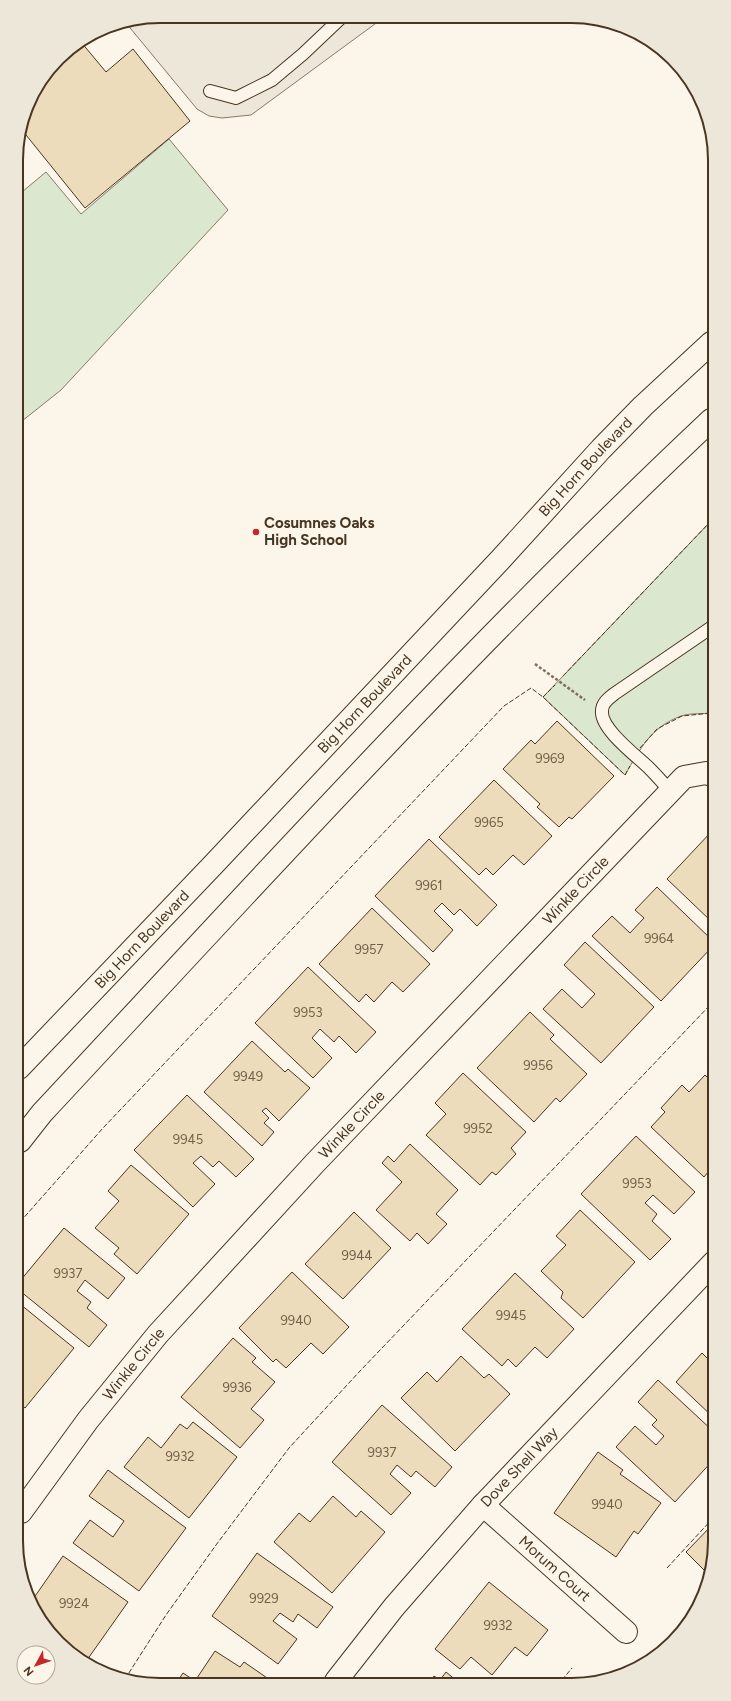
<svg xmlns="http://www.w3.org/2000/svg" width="731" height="1701" font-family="Figtree,sans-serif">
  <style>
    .green { fill: #dce7d0; stroke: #887966 }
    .parking { fill: #ede7d9; stroke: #887966 }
    .building { fill: #ecdcbc; stroke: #4a3520 }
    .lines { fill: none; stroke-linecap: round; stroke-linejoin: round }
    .lane-casing { stroke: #4a3520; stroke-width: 14 }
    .street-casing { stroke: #4a3520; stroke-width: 24 }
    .secondary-casing { stroke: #4a3520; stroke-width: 24 }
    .path { stroke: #7f6f5c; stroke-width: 2.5; stroke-dasharray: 3 2; stroke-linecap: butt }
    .lane { stroke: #fbf6e9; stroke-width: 12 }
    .street { stroke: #fbf6e9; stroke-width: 22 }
    .secondary { stroke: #fbf6e9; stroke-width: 22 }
    .fence { stroke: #4a3520; stroke-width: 1; stroke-dasharray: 5 2; stroke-linecap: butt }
    .poi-dot { fill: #c62828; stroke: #fbf6e9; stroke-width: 1.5 }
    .labels { text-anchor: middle; stroke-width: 3; stroke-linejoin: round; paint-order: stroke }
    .number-label { font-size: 13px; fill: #725f47 }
    .street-label { font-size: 15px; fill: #4a3520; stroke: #fbf6e9 }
    .poi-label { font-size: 15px; font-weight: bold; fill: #4a3520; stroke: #fbf6e9; text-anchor: start }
    .rim { fill: none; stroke: #4a3520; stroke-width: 2 }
  </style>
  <rect width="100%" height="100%" fill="#fbf6e9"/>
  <path class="green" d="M169 139 228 210 61 390 17 425 16 197 46 172 81 214Z
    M711 521 712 713C702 714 690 713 681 716 651 727 640 749 625 775L543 697Z"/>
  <path class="parking" d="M160 16 376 17 379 21 251 115 222 118 209 116 197 109 126 23Z"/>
  <path class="building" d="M81 42 106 72 133 49 190 121 85 208 22 130 31 97 65 52Z
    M557 721 614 776 572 819 569 817 559 827 537 807 540 804 503 769 531 740 535 744Z
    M494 780 552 836 524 865 513 855 493 875 486 868 479 875 439 837Z
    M712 831 713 923 667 879Z
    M429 839 497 905 477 926 460 909 454 915 442 903 434 911 453 930 433 952 375 896Z
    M657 887 713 941V946L661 1001 592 936 612 916 630 933 644 918 635 910Z
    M372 908 430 964 403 992 392 982 374 1002 366 994 359 1002 319 964Z
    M585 942 654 1007 601 1063 543 1009 562 989 582 1008 595 994 564 965Z
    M308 967 376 1032 356 1053 339 1036 334 1042 320 1029 312 1038 332 1058 313 1078 255 1023Z
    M530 1012 554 1035 550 1039 587 1074 560 1102 556 1098 534 1122 477 1068Z
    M252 1041 285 1072 288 1069 310 1088 279 1121 266 1108 262 1111 269 1118 264 1123 274 1132 262 1146 204 1092Z
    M713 1055V1067L707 1062Z
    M463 1073 526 1132 511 1148 516 1154 496 1175 492 1172 480 1185 426 1135 446 1114 435 1103Z
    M705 1075 713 1083V1166L704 1177 651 1127 665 1112 661 1108 682 1085 689 1092Z
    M187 1095 254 1159 236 1177 219 1161 213 1167 201 1156 193 1163 215 1184 193 1207 134 1150Z
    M636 1136 695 1192 674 1214 653 1195 645 1203 657 1214 652 1221 671 1239 650 1260 581 1194Z
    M410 1144 458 1190 436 1214 447 1224 428 1244 417 1233 410 1241 376 1210 402 1182 382 1163 388 1156 394 1162Z
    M131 1165 189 1214 137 1274 114 1254 119 1248 95 1228 119 1201 108 1191Z
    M580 1210 635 1262 583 1318 561 1298 563 1292 541 1271 566 1245 556 1236Z
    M354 1212 391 1248 343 1299 305 1264Z
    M64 1228 125 1278 108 1299 85 1280 77 1291 91 1302 87 1308 107 1325 89 1347 20 1291V1281Z
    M292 1272 349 1327 323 1354 311 1343 286 1368 276 1359 273 1362 239 1328Z
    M515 1273 574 1329 547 1358 535 1347 516 1367 508 1359 502 1366 462 1329Z
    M20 1304 74 1348 25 1408 20 1404Z
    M233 1338 256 1358 252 1362 275 1382 251 1409 264 1420 240 1448 181 1397Z
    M702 1353 714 1365V1418L676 1382Z
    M461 1356 484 1378 489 1374 510 1394 455 1451 401 1398 427 1372 437 1382Z
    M658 1380 714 1432V1459L675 1502 616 1447 635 1426 656 1445 664 1436 652 1425 657 1420 638 1402Z
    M382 1405 452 1467 435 1487 416 1471 411 1477 397 1465 390 1474 411 1493 391 1515 332 1462Z
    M193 1422 237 1457 189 1518 124 1467 148 1437 161 1448 180 1424 187 1429Z
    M598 1452 623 1470 620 1474 661 1503 638 1534 634 1531 616 1557 554 1513Z
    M108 1470 186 1528 139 1591 73 1543 90 1520 113 1537 124 1521 89 1496Z
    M333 1496 356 1517 361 1511 385 1532 332 1593 274 1542 299 1513 310 1522Z
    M715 1522V1550L712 1566 706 1572 686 1552Z
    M257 1553 333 1607 317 1628 298 1614 293 1622 280 1613 273 1621 297 1639 278 1664 212 1616Z
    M63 1556 128 1602 87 1660 56 1639 35 1613 31 1602Z
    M710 1573 707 1588 706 1591 704 1574Z
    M489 1582 548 1630 527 1656 515 1647 492 1675 471 1657 460 1669 435 1649Z
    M215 1651 240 1667 244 1662 273 1682H177L183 1673 195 1681Z
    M446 1672 457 1681H430L434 1676 440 1680Z"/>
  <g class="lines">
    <defs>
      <path id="lane" d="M210 91 236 98 272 80 303 54 342 17
        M670 791C664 784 657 776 650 769 638 757 600 729 602 711 602 703 608 699 614 694L712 627"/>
      <g id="street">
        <path id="s1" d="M483 1505 626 1632"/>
        <path id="s2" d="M21 1512 88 1420 158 1334 315 1163 684 777 706 773 712 775"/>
        <path id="s3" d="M336 1681 394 1607 483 1505 714 1262"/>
      </g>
      <g id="secondary">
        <path id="s4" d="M19 1068 213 865 500 560 601 449 643 406 711 343"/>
        <path d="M20 1141 42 1113C261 878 477 640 711 420"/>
      </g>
    </defs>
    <use href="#lane" class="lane-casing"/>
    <use href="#street" class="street-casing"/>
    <use href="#secondary" class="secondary-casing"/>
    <path class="path" d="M535 664 585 700"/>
    <use href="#lane" class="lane"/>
    <use href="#street" class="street"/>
    <use href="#secondary" class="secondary"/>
    <path class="fence" d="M563 676 711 521
      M543 697 555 685
      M640 748 657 729 682 716 712 713
      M20 1222 103 1128 504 706 531 688 543 697 625 775 630 766
      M667 1568 715 1516
      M125 1679 166 1615 216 1545 289 1448 360 1371 713 1002
      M562 1680 572 1668"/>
  </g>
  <circle class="poi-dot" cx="256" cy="532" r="4"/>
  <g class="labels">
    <g class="number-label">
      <text x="550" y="763">9969</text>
      <text x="489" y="827">9965</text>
      <text x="429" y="890">9961</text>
      <text x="659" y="943">9964</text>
      <text x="369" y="954">9957</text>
      <text x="308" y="1017">9953</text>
      <text x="538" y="1070">9956</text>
      <text x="248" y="1081">9949</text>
      <text x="478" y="1133">9952</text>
      <text x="188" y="1144">9945</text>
      <text x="637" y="1188">9953</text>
      <text x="357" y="1260">9944</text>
      <text x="68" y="1278">9937</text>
      <text x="511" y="1320">9945</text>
      <text x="296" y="1325">9940</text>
      <text x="237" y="1392">9936</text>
      <text x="382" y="1457">9937</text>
      <text x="180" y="1461">9932</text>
      <text x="607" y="1509">9940</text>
      <text x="264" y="1603">9929</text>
      <text x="74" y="1608">9924</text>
      <text x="498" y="1630">9932</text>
    </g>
    <g class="street-label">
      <text dy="5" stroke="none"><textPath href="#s4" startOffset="826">Big Horn Boulevard</textPath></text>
      <text dy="5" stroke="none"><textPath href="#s4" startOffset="502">Big Horn Boulevard</textPath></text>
      <text dy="5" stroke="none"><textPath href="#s2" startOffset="834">Winkle Circle</textPath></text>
      <text dy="5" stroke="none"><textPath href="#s4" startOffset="178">Big Horn Boulevard</textPath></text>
      <text dy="5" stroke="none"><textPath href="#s2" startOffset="510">Winkle Circle</textPath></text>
      <text dy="5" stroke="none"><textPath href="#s2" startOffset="186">Winkle Circle</textPath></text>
      <text dy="5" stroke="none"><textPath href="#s3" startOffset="282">Dove Shell Way</textPath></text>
      <text dy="5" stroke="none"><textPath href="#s1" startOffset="96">Morum Court</textPath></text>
    </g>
    <g class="poi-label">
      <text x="264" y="528">Cosumnes Oaks<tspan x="264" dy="17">High School</tspan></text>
    </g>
  </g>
  <path d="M0 0H731V1701H0ZM160 23H571A137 137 0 0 1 708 160V1541A137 137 0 0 1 571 1678H160A137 137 0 0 1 23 1541V160A137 137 0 0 1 160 23Z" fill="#ede7d9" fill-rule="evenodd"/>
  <path class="rim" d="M160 23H571A137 137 0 0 1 708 160V1541A137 137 0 0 1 571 1678H160A137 137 0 0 1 23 1541V160A137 137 0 0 1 160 23Z"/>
  <g transform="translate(36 1665) rotate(230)"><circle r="19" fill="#fbf6e9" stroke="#b4a999"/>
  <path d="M0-3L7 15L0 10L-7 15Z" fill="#c62828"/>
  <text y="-6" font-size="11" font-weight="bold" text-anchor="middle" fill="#4a3520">N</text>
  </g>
</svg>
